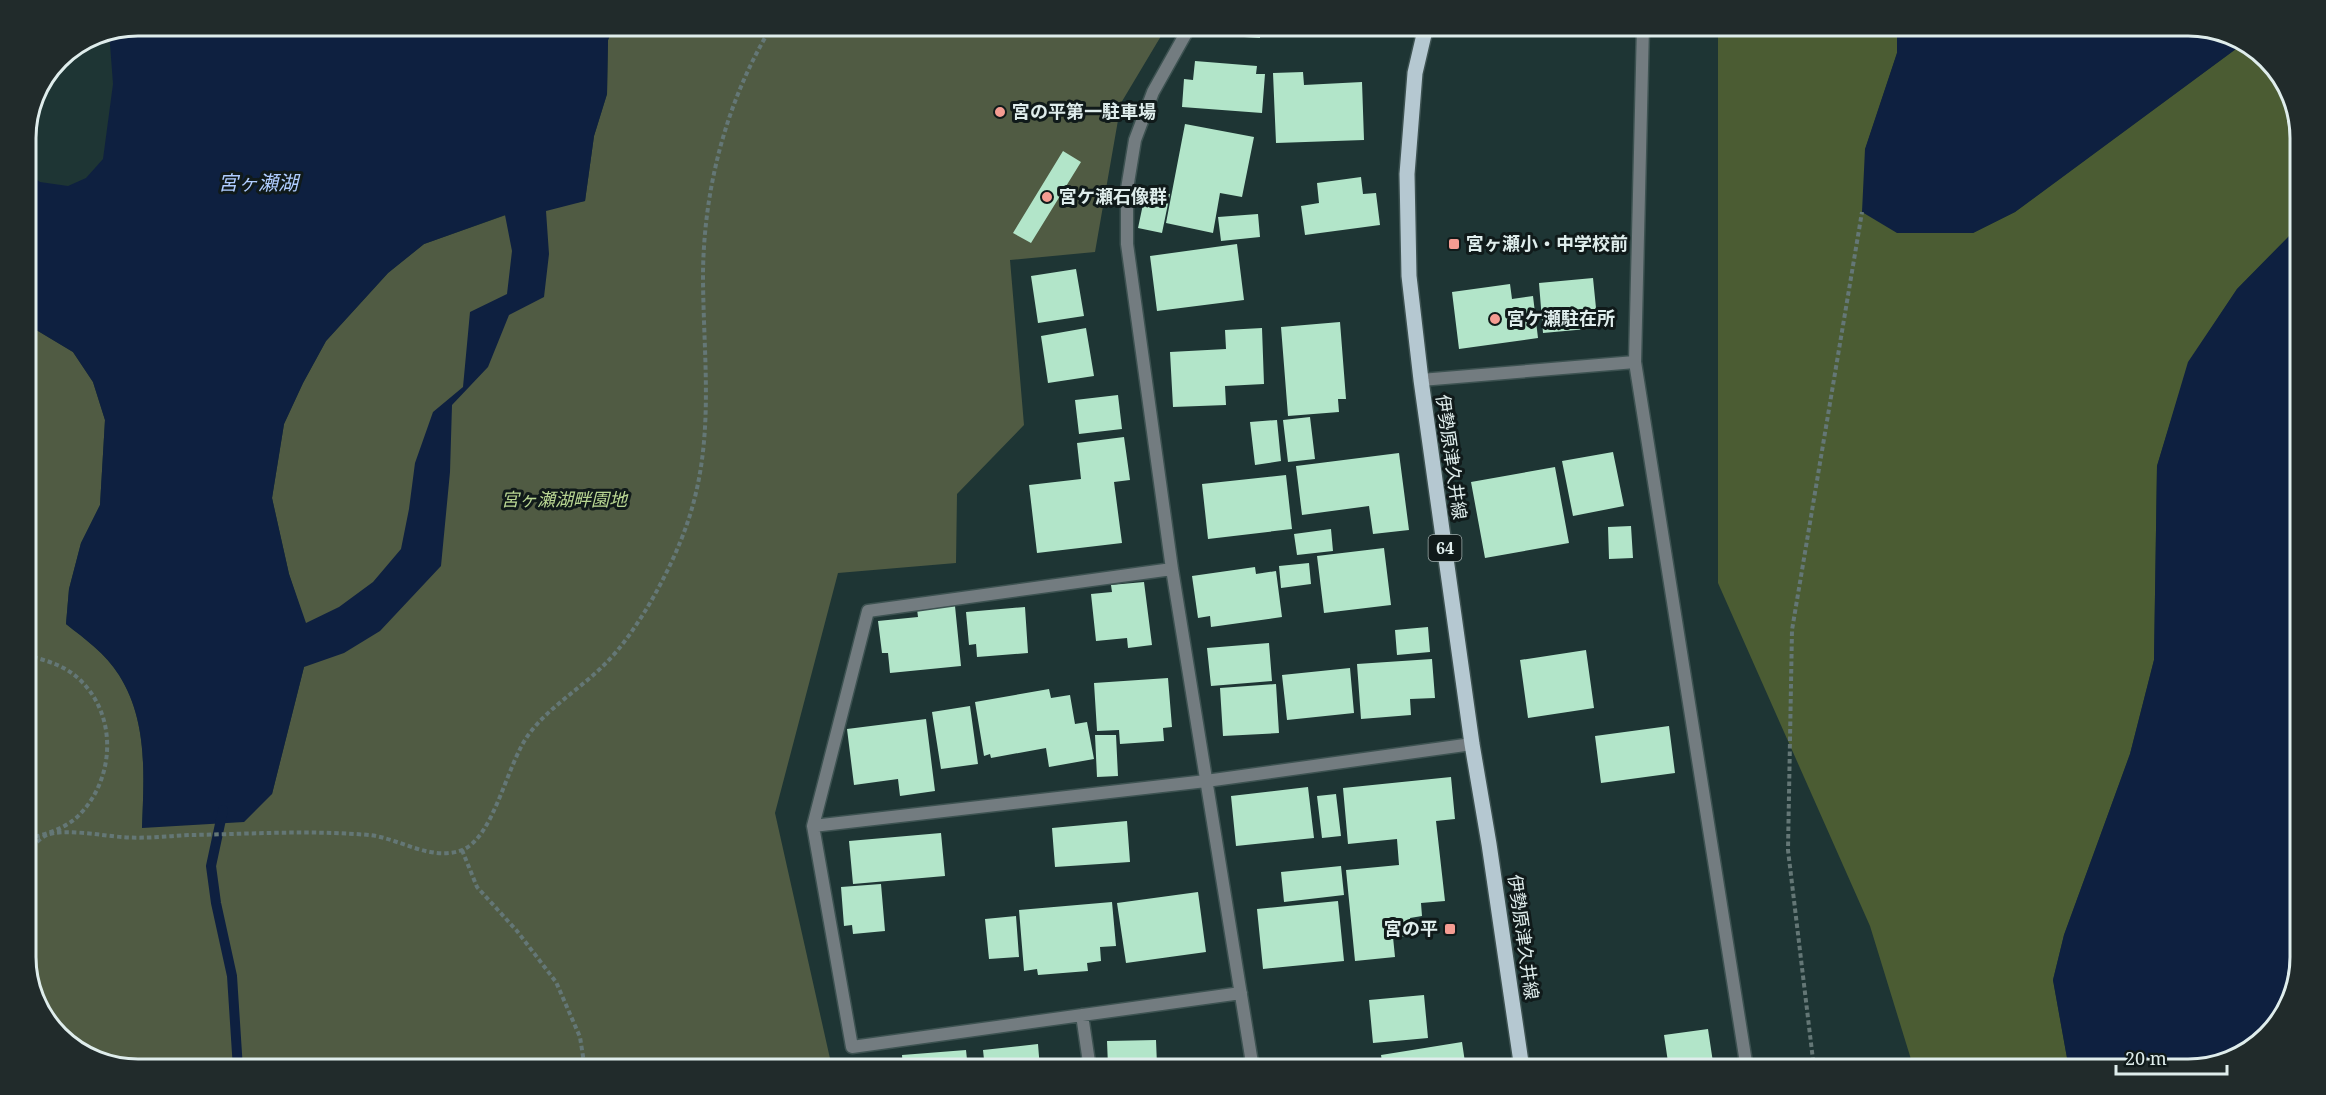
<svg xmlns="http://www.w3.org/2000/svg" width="2326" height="1095" font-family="'Noto Serif','Noto Sans JP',serif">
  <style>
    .green { fill: #505b43 }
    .forest { fill: #4b5c33 }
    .water { fill: #0e2040; fill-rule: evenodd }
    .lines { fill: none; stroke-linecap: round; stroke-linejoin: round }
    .stream { stroke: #0e2040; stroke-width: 10 }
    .building { fill: #b2e5c9 }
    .street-casing { stroke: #3d5251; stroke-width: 15 }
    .primary-casing { stroke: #3d5251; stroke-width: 18 }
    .path { stroke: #647776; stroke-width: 4; stroke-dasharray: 4.5 3; stroke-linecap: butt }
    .street { stroke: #737c80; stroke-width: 12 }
    .primary { stroke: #b5c8d1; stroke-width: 15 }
    .poi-dot { fill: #f59c92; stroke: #101a1a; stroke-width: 2 }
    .labels { text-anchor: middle; stroke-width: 6; stroke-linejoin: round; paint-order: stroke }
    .shield { fill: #101a1a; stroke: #a1aead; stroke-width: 1.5 }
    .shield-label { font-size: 16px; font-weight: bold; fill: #dfedec }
    .poi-label { font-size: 18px; font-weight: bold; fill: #dfedec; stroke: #101a1a; text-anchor: start }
    .street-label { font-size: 18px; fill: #dfedec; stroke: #101a1a }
    .park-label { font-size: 18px; font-style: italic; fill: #b9d793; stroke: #101a1a }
    .water-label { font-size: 20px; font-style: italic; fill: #b0cdff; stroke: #101a1a }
    .rim { fill: none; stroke: #dfedec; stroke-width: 3 }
  </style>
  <rect width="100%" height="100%" fill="#1e3534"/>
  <path class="green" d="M614 26H1167L1121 103 1095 252 1010 260 1024 425 957 494 956 563 838 573 775 813 831 1063 784 1069H138L89 1058 45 1020 26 964V327L38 331 73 352 93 382 105 420 100 505 81 543 69 589 66 624C85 639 106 654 119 675 148 721 144 775 142 827L272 794 304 667 305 623 289 574 272 498 284 424 303 383 326 341 388 273 424 244 506 215 585 201 594 136 607 94 608 40Z"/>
  <path class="forest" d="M1718 26H1897V53L1865 150 1973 233 2015 212 2244 43 2282 76 2300 131V225L2237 289 2189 362 2157 466 2154 660 2130 754 2064 935 2053 980 2069 1069H1914L1870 926 1718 583Z"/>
  <path class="water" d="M138 26H614L608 40 607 94 594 136 585 201 546 211 549 254 544 297 509 315 488 367 452 405 450 472 441 566 380 631 344 653 304 667 272 794 244 822 142 828C144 775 148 721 119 675 106 654 85 639 66 624L69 589 81 543 100 505 105 420 93 382 73 352 38 331 26 327V171L40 182 68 186 86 178 103 159 113 84 109 31ZM505 215 512 251 507 294 470 312 463 387 433 412 415 463 409 509 401 549 373 582 339 607 306 623 289 574 272 498 284 424 303 383 326 341 388 273 424 244Z
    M1897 26H2188L2237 37 2244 43 2015 212 1973 233H1897L1862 212 1865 149 1897 53Z
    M2300 225V957L2289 1006 2250 1051 2188 1069H2069L2053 980 2064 935 2130 754 2154 660 2157 466 2188 362 2237 289Z"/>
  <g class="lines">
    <path class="stream" d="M223 810 211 866 216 903 232 976 238 1069"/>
  </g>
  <path class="building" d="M1244 26H1260V38L1244 37Z
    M1263 26H1321V32L1263 31Z
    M1195 61 1257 66 1256 74H1265L1262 113 1182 107 1184 79 1193 80Z
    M1303 72 1304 85 1362 82 1364 140 1276 143 1273 73Z
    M1185 124 1254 137 1242 197 1220 193 1213 233 1166 223Z
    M1063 151 1081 162 1031 243 1013 233Z
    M1361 177 1363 194 1376 193 1380 225 1305 235 1301 206 1319 203 1317 183Z
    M1146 190 1170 194 1162 233 1138 228Z
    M1258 214 1260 237 1221 241 1218 217Z
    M1237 244 1244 300 1157 311 1150 256Z
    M1076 269 1084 316 1038 323 1031 276Z
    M1593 278 1598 328 1543 333 1539 283Z
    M1510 284 1512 299 1533 296 1538 338 1459 349 1452 292Z
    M1340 322 1346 399H1338L1339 412 1288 416 1281 327Z
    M1086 328 1094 376 1048 383 1041 336Z
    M1262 328 1264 384 1225 386 1226 405 1173 407 1170 352 1226 349 1225 330Z
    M1118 395 1122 429 1079 434 1075 400Z
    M1310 417 1315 459 1288 462 1283 420Z
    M1277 420 1281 461 1255 465 1250 422Z
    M1124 437 1130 480 1114 482 1122 543 1037 553 1029 485 1081 479 1077 443Z
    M1613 452 1624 506 1573 516 1562 461Z
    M1399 453 1409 530 1373 534 1369 506 1302 515 1296 466Z
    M1555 467 1569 543 1485 558 1471 482Z
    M1286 475 1292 529 1208 539 1202 484Z
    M1631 526 1633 558 1609 559 1608 527Z
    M1331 529 1333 551 1297 555 1294 534Z
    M1384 548 1391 605 1324 613 1317 556Z
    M1309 563 1311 584 1281 588 1279 566Z
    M1255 567 1256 574 1276 571 1282 617 1211 627 1210 616 1198 618 1192 576Z
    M1144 582 1152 645 1128 648 1127 638 1096 641 1091 594 1112 592 1111 585Z
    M955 606 961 666 890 673 888 653H882L878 621 918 617 917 609Z
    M1025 607 1028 653 977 657 976 644 969 645 966 612Z
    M1428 627 1430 652 1397 655 1395 630Z
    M1269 643 1272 681 1211 686 1207 648Z
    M1586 650 1594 708 1528 718 1520 660Z
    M1432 659 1435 698 1410 699 1411 715 1361 719 1357 664Z
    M1350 668 1354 713 1287 720 1282 675Z
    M1168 678 1172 727 1163 728 1164 741 1120 744 1119 730 1097 731 1094 683Z
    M1276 684 1279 733 1223 736 1220 688Z
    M1049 689 1051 698 1070 695 1075 724 1087 722 1094 759 1049 767 1046 748 991 758 990 754 984 756 975 702Z
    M970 706 978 764 941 769 932 712Z
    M926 719 935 791 900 796 898 779 854 785 847 729Z
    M1669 726 1675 773 1601 783 1595 736Z
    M1095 735H1116L1118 776 1097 777Z
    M1451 777 1455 819 1436 821 1445 901 1421 903 1422 916 1410 918 1412 936 1393 937 1395 957 1355 961 1346 870 1399 865 1397 839 1348 844 1343 788Z
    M1308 787 1314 838 1236 846 1231 796Z
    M1336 794 1341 836 1322 838 1317 796Z
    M1127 821 1130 862 1055 867 1052 828Z
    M941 833 945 876 853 884 849 841Z
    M1341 866 1344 895 1284 902 1281 872Z
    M881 884 885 931 853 934 852 925 844 926 841 887Z
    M1198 892 1206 952 1126 963 1117 903Z
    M1338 901 1344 961 1263 969 1257 909Z
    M1112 902 1116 946 1100 947 1101 961 1087 963 1088 971 1038 975 1037 969 1024 971 1019 910Z
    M1016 916 1019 957 989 959 985 919Z
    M1424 995 1428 1038 1373 1043 1369 1000Z
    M1708 1029 1714 1069H1669L1664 1035Z
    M1156 1040 1157 1065 1108 1066 1107 1041Z
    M1462 1042 1466 1069H1383L1381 1055Z
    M1038 1044 1040 1069H985L983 1050Z
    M966 1050 968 1069H903L902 1055Z
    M1350 1058 1351 1069H1331L1330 1061Z
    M1326 1061 1327 1069H1275V1067Z"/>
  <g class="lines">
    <defs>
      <path id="street" d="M1190 26 1153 92 1135 140 1127 189V244L1172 569 1253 1069
        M1643 26 1635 362 1747 1069
        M1421 380 1635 362
        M1172 569 868 611 813 826 852 1047 1241 993
        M813 826 1206 781 1472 744
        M1082 1015 1090 1069"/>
      <path id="primary" d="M1426 26 1415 73 1407 174 1409 276 1421 380 1472 744 1489 844 1522 1069"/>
    </defs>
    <use href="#street" class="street-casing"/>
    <use href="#primary" class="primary-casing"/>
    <path class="path" d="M26 655C45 660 64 665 79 679 119 716 115 782 76 818 62 830 43 835 26 839
      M462 850 477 887 517 931 556 982 580 1037 585 1069
      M26 852C32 847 40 838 47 835 64 828 104 836 122 837 145 839 168 836 191 835 250 834 309 830 369 835 399 838 431 862 462 850 494 838 507 763 529 734 549 707 580 689 604 665 637 633 672 568 687 524 716 440 703 360 703 273 704 187 727 99 772 26
      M1816 1069 1813 1060 1788 850 1792 630 1862 212"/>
    <use href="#street" class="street"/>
    <use href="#primary" class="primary"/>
  </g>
  <g class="poi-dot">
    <circle cx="1000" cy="112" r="6"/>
    <circle cx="1047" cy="197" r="6"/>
    <rect x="1448" y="238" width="12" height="12" rx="3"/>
    <circle cx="1495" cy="319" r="6"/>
    <rect x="1444" y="923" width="12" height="12" rx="3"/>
  </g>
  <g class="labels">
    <rect class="shield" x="1428.5" y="535" width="33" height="26" rx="4.5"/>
    <g class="shield-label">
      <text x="1445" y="554">64</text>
    </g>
    <g class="poi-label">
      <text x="1012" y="118">宮の平第一駐車場</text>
      <text x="1059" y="203">宮ケ瀬石像群</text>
      <text x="1466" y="250">宮ヶ瀬小・中学校前</text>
      <text x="1507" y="325">宮ケ瀬駐在所</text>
      <text x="1438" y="935" text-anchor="end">宮の平</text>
    </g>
    <g class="street-label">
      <text transform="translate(1451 457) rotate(82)" y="6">伊勢原津久井線</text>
      <text transform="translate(1523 937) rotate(82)" y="6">伊勢原津久井線</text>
    </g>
    <g class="park-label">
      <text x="564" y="506">宮ヶ瀬湖畔園地</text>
    </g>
    <g class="water-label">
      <text x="258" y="190">宮ヶ瀬湖</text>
    </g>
  </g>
  <path d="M0 0H2326V1095H0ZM138 36H2188A102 102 0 0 1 2290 138V957A102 102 0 0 1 2188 1059H138A102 102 0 0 1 36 957V138A102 102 0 0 1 138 36Z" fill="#212b2b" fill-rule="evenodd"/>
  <path class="rim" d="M138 36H2188A102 102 0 0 1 2290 138V957A102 102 0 0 1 2188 1059H138A102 102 0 0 1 36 957V138A102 102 0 0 1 138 36Z"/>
  <path d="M2116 1065v9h111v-9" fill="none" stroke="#dfedec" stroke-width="3"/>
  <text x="2125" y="1065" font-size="18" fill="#dfedec" stroke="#101a1a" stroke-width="4.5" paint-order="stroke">20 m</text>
</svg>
